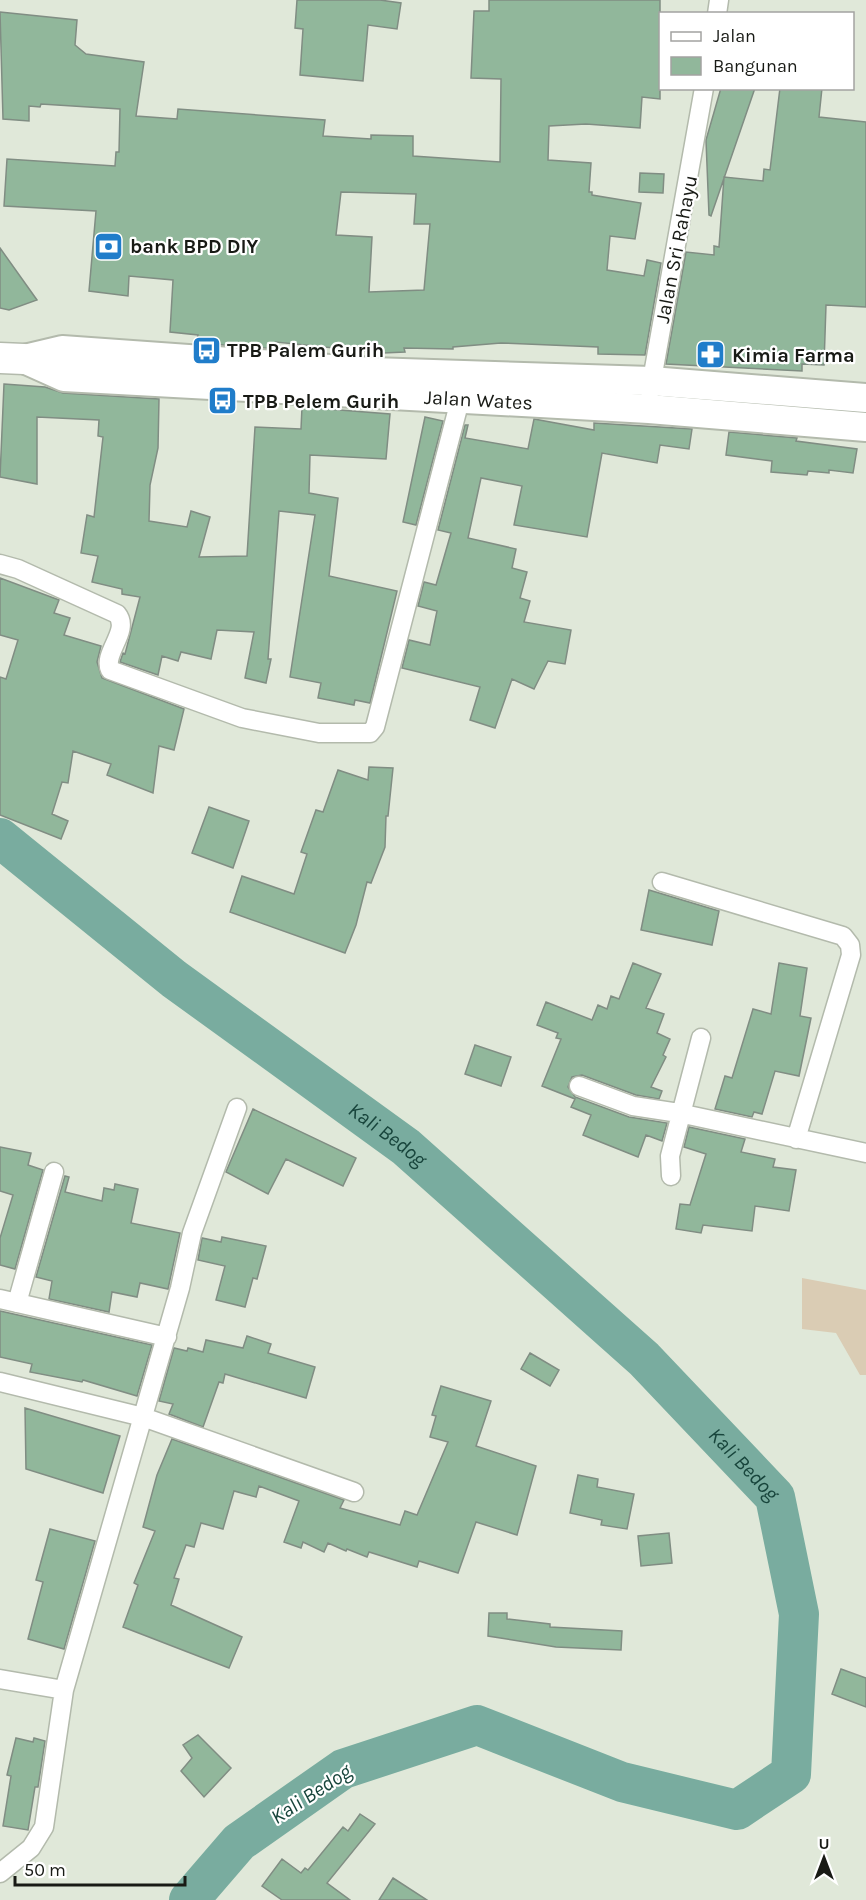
<svg xmlns="http://www.w3.org/2000/svg" width="866" height="1900" font-family="Karla,sans-serif">
  <style>
    .green { fill: #daccb4 }
    .lines { fill: none; stroke-linecap: round; stroke-linejoin: round }
    .river { stroke: #79ac9f; stroke-width: 40 }
    .building { fill: #91b79b; stroke: #808d83; stroke-width: 1.5; fill-rule: evenodd }
    .minor-casing { stroke: #b3baac; stroke-width: 21 }
    .primary-casing { stroke: #b3baac; stroke-width: 32 }
    .trunk-casing { stroke: #b3baac; stroke-width: 33 }
    .minor { stroke: #fff; stroke-width: 18 }
    .primary { stroke: #fff; stroke-width: 28 }
    .trunk { stroke: #fff; stroke-width: 30 }
    .labels { text-anchor: middle; stroke-width: 4.5; stroke-linejoin: round; paint-order: stroke }
    .poi-label { font-size: 20px; font-weight: bold; fill: #181a15; stroke: #fff; text-anchor: start }
    .street-label { font-size: 20px; fill: #181a15; stroke: #fff }
    .water-label { font-size: 21px; font-style: italic; fill: #18453c; stroke: #fff }
  </style>
  <rect width="100%" height="100%" fill="#e0e8d9"/>
  <path class="green" d="M802 1278 866 1290V1375H860L836 1333 802 1329Z"/>
  <g class="lines">
    <path class="river" id="s1" d="M0 838 174 979 406 1147 644 1359 775 1497 799 1614 791 1774 737 1810 622 1782 477 1725 343 1769 239 1842 189 1900"/>
  </g>
  <path class="building" d="M297 0H380L401 3 397 29 368 25 363 81 300 75 303 29 295 28Z
    M489 0H660V99L642 97 640 128 586 124 549 126 548 160 591 163 589 192H592V195L641 203 635 239 610 236 607 270 644 276 647 260 661 263 645 355 598 354V347L501 343 453 347V349L404 348 405 352 383 353 276 342V349L196 343 198 335 170 332 173 280 129 276 128 296 89 291 96 211 4 206 7 159 115 166 116 152H119L120 109 41 104 40 107 29 106V121L3 119 0 12 77 20 75 45 86 54 144 62 136 116 177 119 178 109 325 120 323 136 371 139V135L413 136V156L500 162 501 79 471 78 474 11H489ZM341 192 416 194 414 224H430L424 290 369 292 372 237 336 235Z
    M721 88H755L711 216 709 215 706 140Z
    M780 88H822L819 117 866 122V307L826 305 824 365 802 364V371L666 364 686 252 714 255V246L719 247 724 177 763 181 764 169 770 170Z
    M640 173 664 174 663 193 639 192Z
    M0 248 37 300 9 310 0 308Z
    M4 384 45 387 63 393 159 399 158 448 150 485 149 521 187 527 191 511 210 517 199 557 247 556 255 427 301 429 302 407 390 414 386 459 310 455 309 493 338 498 329 576 397 591 370 703 355 700 354 705 318 698 321 683 290 677 315 515 279 511 268 659H271L266 683 245 678 254 632 217 630 211 659 181 652 178 661 162 656 158 675 120 662 123 653 125 654 140 597 122 594V589L92 582 98 556 81 553 87 515 94 517 103 437 98 436 99 420 37 417V484L0 477Z
    M425 417 443 421 416 525 403 522Z
    M534 419 594 430V423L692 429 689 449 660 445 657 463 602 453 587 537 514 525 522 486 481 478 468 538 516 549 512 568 527 572 520 598 530 601 524 622 571 630 565 664 548 661 534 689 512 679 495 728 470 720 480 687 402 668 409 640 430 645 437 611 418 606 424 582 436 585 451 533 438 530 465 425H468L465 438 528 449Z
    M729 432 797 438 796 441 857 449 853 473 829 470V473L808 471 807 475 771 472 772 461 726 455Z
    M0 578 59 600 54 613 70 618 64 635 101 646 97 662 102 678 184 709 174 750 159 746 153 793 107 775 111 764 73 751 68 783 62 782 52 814 68 821 61 839 0 815V677L6 679 18 640 0 635Z
    M369 767 393 768 388 816H386L385 847 371 883 367 882 356 925 345 953 230 912 242 876 294 894 307 854 301 852 316 810 323 812 338 770 368 780Z
    M209 807 249 821 233 868 192 853Z
    M649 890 719 911 712 945 641 930Z
    M633 963 661 974 646 1008 664 1014 657 1033 670 1039 663 1055 666 1057 651 1087 662 1091 659 1099 636 1095 582 1075 572 1077 568 1087 575 1097 629 1117 667 1123 662 1141 646 1135 638 1157 583 1135 591 1115 571 1107 575 1099 542 1086 561 1039 556 1038 558 1033 537 1025 546 1002 592 1020 598 1005 607 1009 611 996 619 999Z
    M779 963 807 968 800 1016 811 1018 799 1076 775 1071 762 1114 754 1112 752 1117 715 1109 725 1076 732 1078 753 1009 771 1014Z
    M475 1045 511 1057 501 1086 465 1074Z
    M253 1109 356 1158 343 1186 286 1159 268 1194 226 1172Z
    M689 1127 745 1139 741 1152 775 1159 773 1167 796 1170 789 1211 755 1206 752 1231 703 1225 701 1233 676 1229 680 1204 690 1205 706 1154 684 1147Z
    M0 1147 31 1153 28 1165 43 1170 15 1269 0 1265V1238L13 1195 0 1191Z
    M65 1176 69 1177 65 1192 102 1201 104 1188 114 1190 115 1184 138 1189 131 1223 180 1233 168 1289 140 1283 137 1297 112 1292 109 1312 49 1299 52 1281 36 1277Z
    M222 1237 266 1246 257 1279 253 1278 245 1307 216 1300 225 1266 198 1260 202 1238 221 1242Z
    M0 1311 152 1345 137 1396 83 1380 82 1382 30 1372 32 1364 0 1357Z
    M247 1336 271 1344 268 1353 315 1367 306 1398 225 1374 223 1383 219 1382 203 1427 169 1414 173 1404 159 1401 174 1348 187 1351 188 1348 203 1352 206 1340 243 1348Z
    M530 1353 559 1370 550 1386 521 1369Z
    M441 1386 491 1401 476 1446 536 1466 517 1535 476 1522 458 1573 419 1561 417 1567 369 1552 367 1557 347 1549 346 1551 328 1543 324 1552 303 1542 301 1548 284 1542 299 1501 259 1486 256 1497 234 1491 223 1529 201 1523 194 1547 186 1545 174 1578 179 1579 171 1605 242 1637 229 1668 123 1627 138 1585 134 1583 155 1531 143 1527 157 1475 172 1439 344 1500 340 1508 400 1525 405 1511 417 1515 448 1442 430 1437 436 1416 432 1415Z
    M25 1408 120 1436 103 1493 26 1469Z
    M578 1475 598 1479 597 1487 634 1494 627 1529 601 1525 602 1520 570 1513Z
    M50 1529 95 1541 64 1649 28 1639 43 1582 36 1580Z
    M669 1533 672 1563 641 1566 638 1536Z
    M489 1613H507V1619L550 1624V1627L622 1631 621 1650 556 1647 488 1636Z
    M841 1669 866 1678V1707L832 1694Z
    M198 1735 231 1768 204 1797 181 1771 192 1758 183 1745Z
    M16 1738 33 1742 34 1738 45 1741 38 1787H35L28 1830 3 1826 11 1776 7 1775Z
    M360 1814 375 1824 327 1883 350 1900H282L262 1886 282 1859 301 1873 305 1868 308 1870 343 1827 348 1831Z
    M393 1878 427 1900H379Z"/>
  <g class="lines">
    <defs>
      <path id="minor" d="M717 14 719 0
        M650 391 704 88
        M0 564 18 569 117 614C131 631 102 653 110 670L242 718 319 733H370L375 727 460 400
        M662 882 843 936 850 945 851 955 796 1139
        M579 1086 633 1106 679 1113 866 1153
        M671 1176 670 1156 701 1038
        M0 1299 167 1337
        M17 1303 54 1172
        M0 1382 143 1417 354 1492
        M0 1679 64 1690
        M0 1873 31 1848 44 1827 64 1690 180 1288 192 1233 237 1108"/>
      <g id="primary">
        <path id="s2" d="M24 359 64 377 649 409 866 427"/>
        <path d="M24 359 62 350 372 372 651 381 866 398"/>
      </g>
      <path id="trunk" d="M0 358 24 359"/>
    </defs>
    <use href="#minor" class="minor-casing"/>
    <use href="#primary" class="primary-casing"/>
    <use href="#trunk" class="trunk-casing"/>
    <use href="#minor" class="minor"/>
    <use href="#primary" class="primary"/>
    <use href="#trunk" class="trunk"/>
  </g>
  <defs>
    <symbol id="bank-square" viewBox="-11 -11 22 22"><rect x="-9" y="-9" width="18" height="18" rx="4" fill="#207dca" stroke="#fff"/><path d="M-6-4H6V4H-6ZM0-2.3a2.3 2.3 0 1 0 0 4.6a2.3 2.3 0 1 0 0-4.6Z" fill="#fff"/></symbol>
    <symbol id="bus-square" viewBox="-11 -11 22 22"><rect x="-9" y="-9" width="18" height="18" rx="4" fill="#207dca" stroke="#fff"/><path d="M-5-6H5V4H4V6H2V4H-2V6H-4V4H-5ZM-3.5-4V0h7V-4ZM-3.5 1.2v1.5H-2V1.2ZM2 1.2v1.5H3.5V1.2Z" fill="#fff"/></symbol>
    <symbol id="pharmacy-square" viewBox="-11 -11 22 22"><rect x="-9" y="-9" width="18" height="18" rx="4" fill="#207dca" stroke="#fff"/><path d="M-2-6h4v4h4v4h-4v4h-4v-4h-4v-4h4Z" fill="#fff"/></symbol>
  </defs>
  <g fill-rule="evenodd">
    <use href="#bank-square" x="92" y="230" width="33" height="33"/>
    <use href="#bus-square" x="190" y="334" width="33" height="33"/>
    <use href="#pharmacy-square" x="694" y="338" width="33" height="33"/>
    <use href="#bus-square" x="206" y="384" width="33" height="33"/>
  </g>
  <g class="labels">
    <g class="poi-label">
      <text x="130" y="253">bank BPD DIY</text>
      <text x="227" y="357">TPB Palem Gurih</text>
      <text x="732" y="362">Kimia Farma</text>
      <text x="243" y="408">TPB Pelem Gurih</text>
    </g>
    <g class="street-label">
      <text transform="translate(676 249) rotate(-79)" y="7">Jalan Sri Rahayu</text>
      <text dy="7" stroke="none"><textPath href="#s2" startOffset="459">Jalan Wates</textPath></text>
    </g>
    <g class="water-label">
      <text dy="7" stroke="none"><textPath href="#s1" startOffset="488">Kali Bedog</textPath></text>
      <text dy="7" stroke="none"><textPath href="#s1" startOffset="974">Kali Bedog</textPath></text>
      <text transform="translate(311 1794) rotate(-33)" y="7">Kali Bedog</text>
    </g>
  </g>
  <rect x="659" y="12" width="195" height="78" fill="#ffffff" stroke="#a3a3a1" stroke-width="1.5"/>
  <rect x="671" y="32" width="30" height="9" fill="#ffffff" stroke="#a3a3a1" stroke-width="1.5"/>
  <text x="713" y="42" font-size="18" fill="#181a15">Jalan</text>
  <rect x="671" y="57" width="30" height="18" fill="#91b79b" stroke="#a3a3a1" stroke-width="1.5"/>
  <text x="713" y="72" font-size="18" fill="#181a15">Bangunan</text>
  <g transform="translate(824 1858)" stroke="#ffffff" stroke-width="4.5" paint-order="stroke">
  <path d="M0-4.5L10 22L0 15L-10 22Z" fill="#181a15"/>
  <text y="-9" font-size="16" font-weight="bold" text-anchor="middle" fill="#181a15">U</text>
  </g>
  <path d="M15 1876v9h170v-9" fill="none" stroke="#181a15" stroke-width="3"/>
  <text x="24" y="1876" font-size="18" fill="#181a15" stroke="#ffffff" stroke-width="4.5" paint-order="stroke">50 m</text>
</svg>
